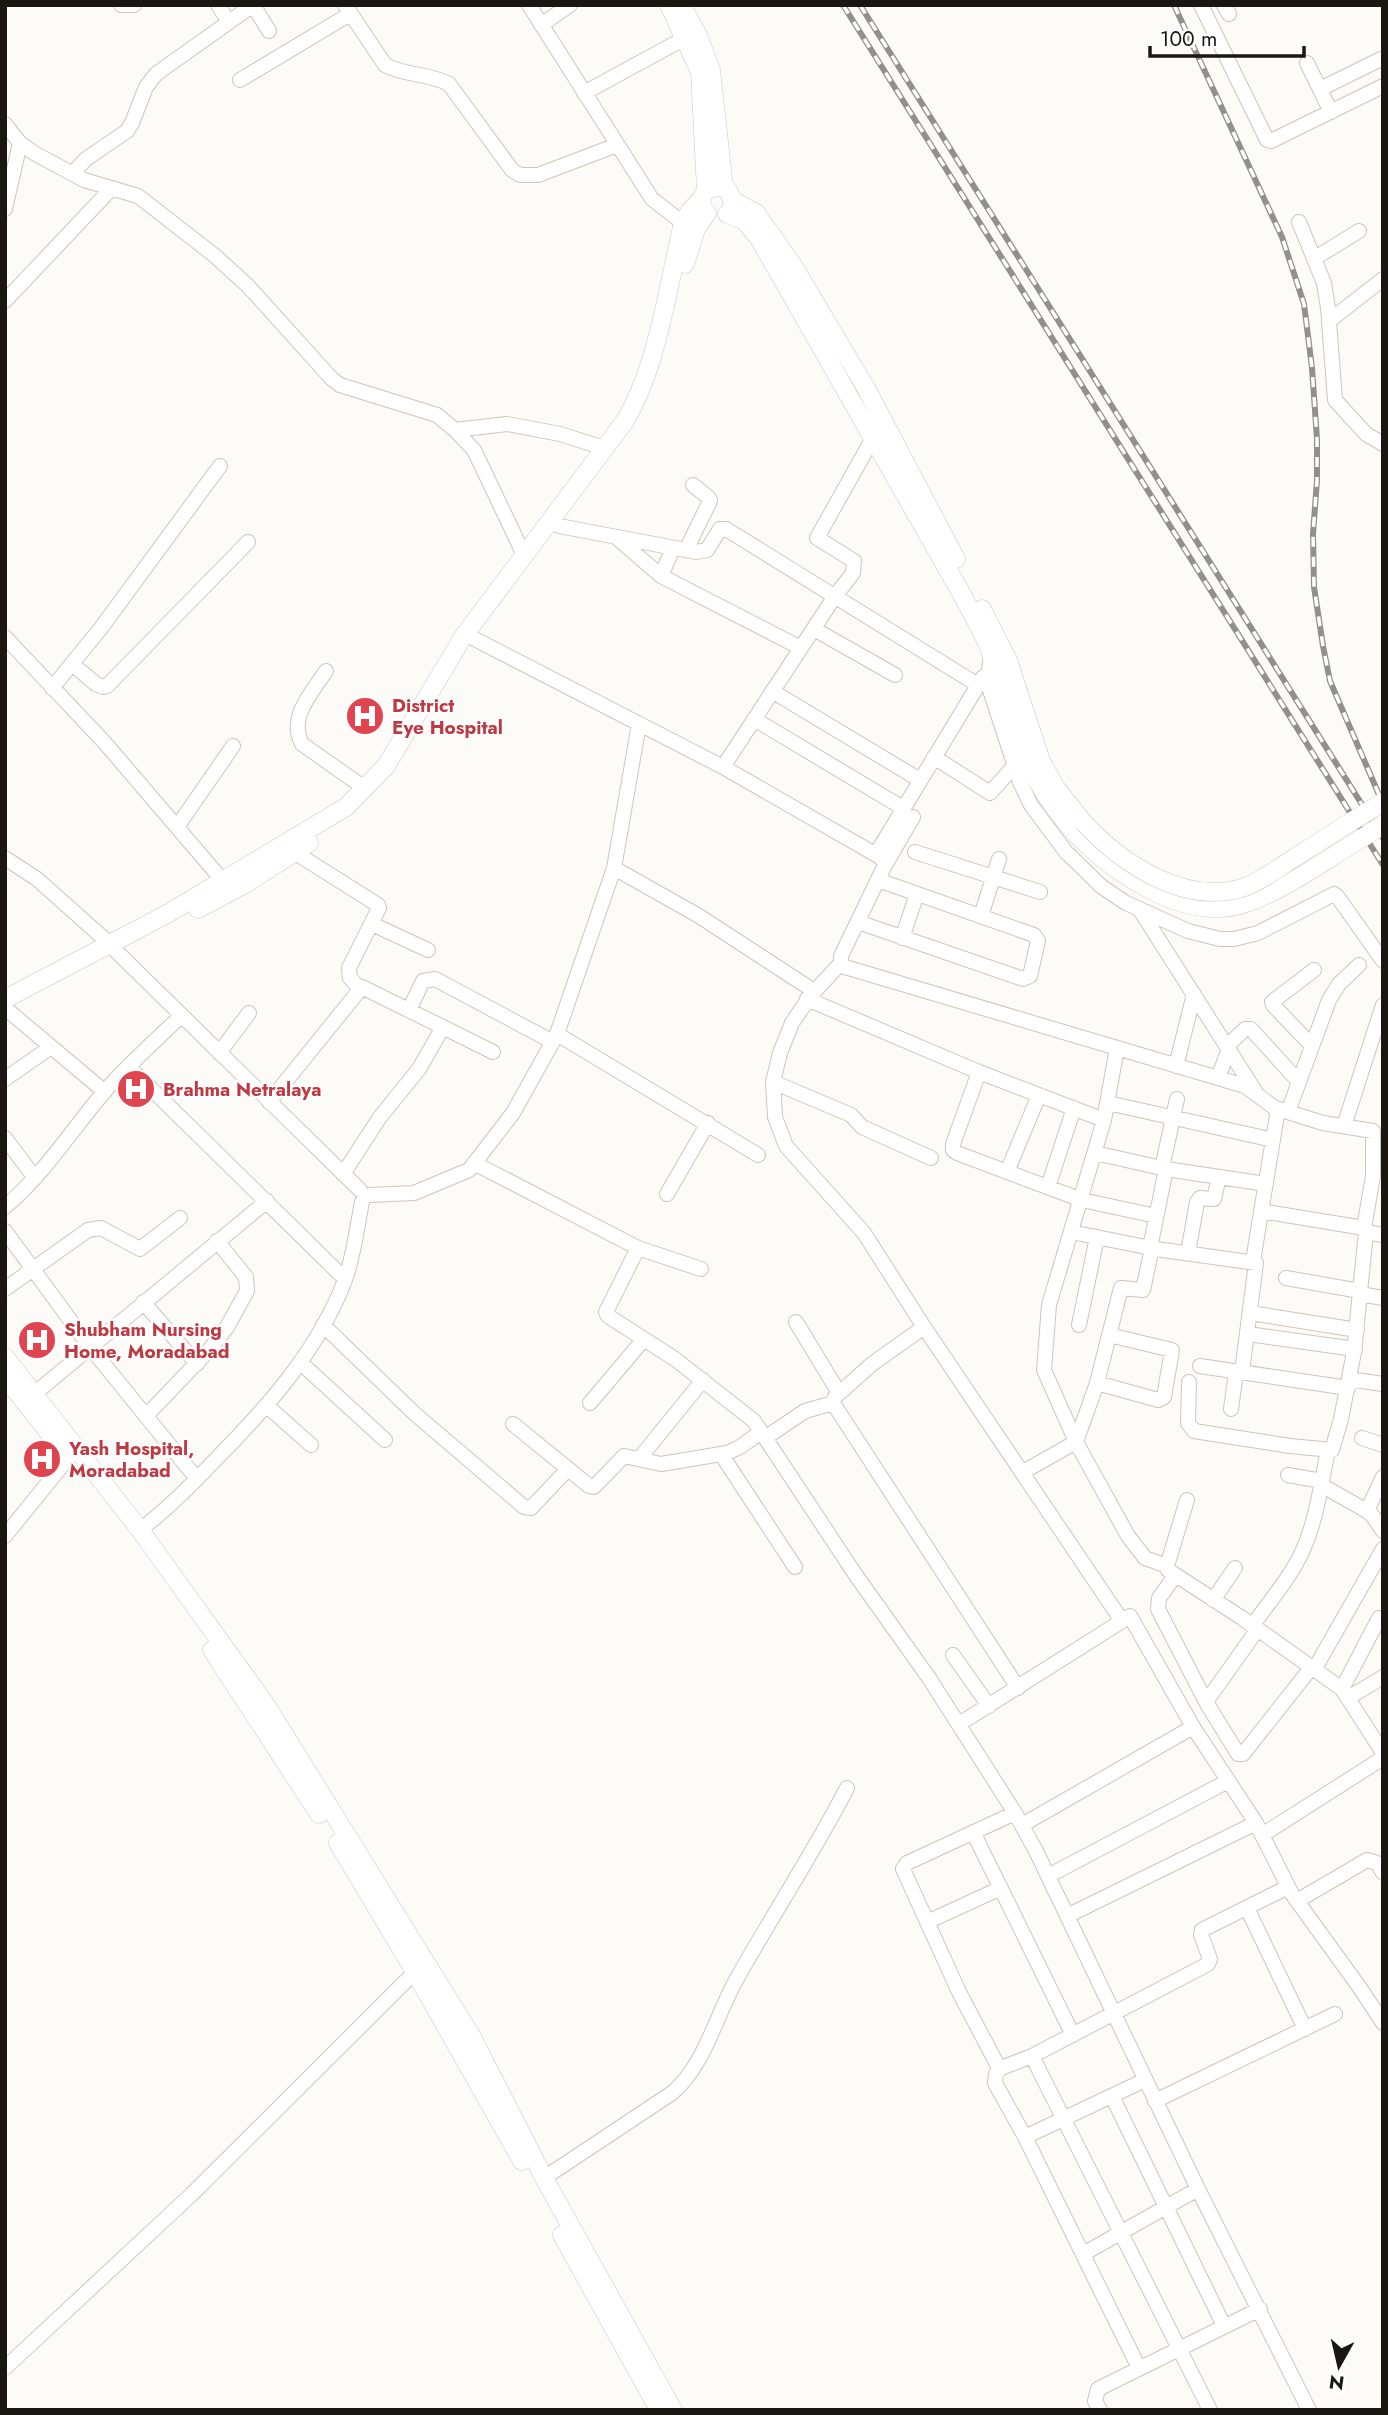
<svg xmlns="http://www.w3.org/2000/svg" width="1388" height="2415" font-family="Jost,sans-serif">
  <style>
    .lines { fill: none; stroke-linecap: round; stroke-linejoin: round }
    .minor-casing { stroke: #cfc5b8; stroke-width: 16 }
    .major-casing { stroke: #cfc5b8; stroke-width: 19 }
    .minor { stroke: #fff; stroke-width: 14 }
    .major { stroke: #fff; stroke-width: 18 }
    .rail-casing { stroke: #93908c; stroke-width: 6 }
    .rail { stroke: #fff; stroke-width: 3.5; stroke-dasharray: 10; stroke-linecap: butt }
    .major-bridge-casing { stroke: #cfc5b8; stroke-width: 19; stroke-linecap: butt }
    .major-bridge { stroke: #fff; stroke-width: 18 }
    .labels { text-anchor: middle; stroke-width: 5; stroke-linejoin: round; paint-order: stroke }
    .health-label { font-size: 19px; font-weight: bold; fill: #be3a42; stroke: #fff; text-anchor: start }
  </style>
  <rect width="100%" height="100%" fill="#fdfbf8"/>
  <g class="lines">
    <defs>
      <path id="minor" d="M121 5H134
        M218 5 229 22
        M345 5 385 65C405 76 429 73 449 84L512 170 520 175H538L617 145
        M529 5 652 199 683 223
        M1201 5 1267 140 1271 141 1383 86
        M1224 5 1229 14
        M541 25 570 5
        M1307 63 1331 112
        M240 80 350 14
        M1320 89 1381 59
        M584 93 685 38
        M5 124 20 143 34 153 84 180 138 196 214 255 248 286 332 379 340 385 437 415 455 430 474 450 524 555
        M72 174 86 159 127 131 132 123 146 87 156 74 253 5 269 31
        M5 209 20 143
        M1299 222 1324 283 1328 308 1335 400 1366 434 1383 444
        M1315 258 1359 231
        M5 301 112 188
        M1329 321 1383 279
        M455 430 507 424 560 434 604 448
        M559 526 696 552 707 550 720 529H726L978 685
        M617 538 661 576 801 648
        M686 550 710 501 709 498 693 485
        M661 576 673 548
        M814 629 895 675
        M465 634 723 767 880 857 885 862 884 867 841 956V963L845 967 1245 1086 1275 1108 1323 1123 1373 1131V1176L1364 1228 1366 1232 1383 1235
        M5 637 105 743 223 881
        M991 656 987 681 1020 782 1031 805 1066 852 1102 887 1126 903 1188 931 1220 939H1234L1258 933 1334 894 1337 896 1383 961
        M72 664 96 684 103 687 107 686 248 542
        M326 671C311 694 288 717 302 744L366 789
        M52 688 101 628 220 466
        M772 691 920 780
        M754 719 903 808
        M934 757 990 793 1015 765
        M723 767 835 596 853 573 854 561 817 538 873 438
        M177 827 233 746
        M294 852 378 905 379 908 349 968 350 978 359 988
        M915 852 1040 892
        M876 854 983 677
        M5 858 37 879 110 944
        M884 867 913 817
        M614 868 699 916 814 991
        M1140 910 1255 1091
        M981 916 999 859
        M858 922 1023 979 1030 976 1038 941 1034 935 878 880
        M372 924 428 950
        M902 938 917 894
        M116 951 360 1190
        M841 963 811 995 792 1023 780 1053 773 1082 775 1117 786 1146 864 1233 924 1327 872 1364 835 1397 833 1403 1018 1688
        M807 999 979 1072 1104 1120
        M5 1008 105 1092
        M409 1010 423 981 435 979 553 1042
        M557 1034 758 1155
        M1227 1046 1245 1029H1251L1299 1082
        M1312 1046 1273 1005 1272 1002 1314 970
        M1117 1048 1104 1120 1049 1305 1044 1370 1076 1442 1128 1536 1145 1558 1167 1566
        M219 1053 249 1013
        M128 1066 345 1279
        M1176 1066 1194 994
        M979 1072 953 1144V1150L957 1153 1082 1200 1156 1216
        M1218 1078 1229 1049
        M5 1079 51 1047
        M773 1082 851 1115 862 1127 931 1158
        M269 1102 362 987 493 1052
        M1108 1103 1273 1140
        M1288 1112 1329 1000 1339 984 1359 965
        M1344 1126 1383 1005
        M5 1138 35 1178
        M1095 1153 1166 1169 1266 1184
        M474 1163 638 1248 701 1269
        M1162 1168 1177 1099
        M1007 1172 1039 1095
        M343 1174 380 1117 419 1069 443 1027
        M1048 1187 1074 1108
        M667 1194 708 1123
        M370 1195 414 1193 469 1170 513 1113 557 1034 614 868 639 724
        M5 1207C44 1174 71 1131 104 1092 128 1065 155 1041 181 1016
        M1261 1211 1364 1228
        M5 1231 90 1347 197 1479
        M1071 1232 1156 1249 1256 1263 1242 1372
        M638 1248 606 1312 608 1316 675 1359 754 1421 855 1574 929 1678 1015 1813 1036 1851 1198 2189 1309 2410
        M1150 1248 1166 1169
        M1188 1253 1197 1202 1200 1198 1214 1199 1219 1177
        M1253 1261 1278 1109
        M1286 1278 1360 1291
        M5 1289 88 1230 101 1228 140 1249 180 1218
        M1360 1294 1383 1298
        M143 1302 197 1364
        M1251 1313 1357 1330
        M796 1322 839 1393
        M323 1325 415 1414 524 1507 531 1508 568 1469
        M1079 1325 1097 1237
        M924 1327 1122 1621
        M1248 1334 1355 1349
        M301 1363 385 1440
        M1200 1366 1348 1388
        M1349 1379 1383 1384
        M1189 1382 1188 1423 1194 1431 1290 1446 1332 1450 1341 1419 1354 1352 1366 1232
        M1097 1383 1158 1400 1164 1397 1172 1350 1109 1335
        M34 1394 267 1201
        M590 1403 644 1339
        M267 1406 311 1445
        M1231 1409 1236 1372
        M146 1416 210 1349 227 1327 247 1291 246 1277 217 1241
        M513 1424 589 1486 594 1487 624 1456 661 1464 727 1453 740 1447 761 1432
        M765 1438 805 1411 833 1403
        M1362 1438 1383 1445
        M721 1454 795 1567
        M639 1459 703 1380
        M1023 1472 1076 1442 1097 1383 1121 1288 1143 1290 1152 1248
        M1288 1475 1322 1481
        M1321 1485 1367 1511 1372 1515 1383 1531
        M1187 1500 1167 1566 1168 1570 1242 1618 1342 1689 1383 1753
        M1367 1511 1383 1477
        M140 1530C170 1507 196 1480 222 1453 272 1402 319 1348 345 1280 354 1255 357 1227 362 1202
        M5 1536 69 1457
        M1175 1576 1159 1598 1158 1609 1206 1702 1238 1754H1243L1311 1668
        M1213 1600 1235 1568
        M1252 1626C1269 1602 1291 1577 1303 1550 1317 1518 1321 1484 1328 1450
        M953 1655 989 1706
        M1314 1670 1383 1549
        M1342 1689 1379 1618
        M1348 1698 1383 1677
        M1206 1702 1257 1630
        M959 1724 1130 1616 1193 1727 1256 1823 1292 1894 1360 1988 1383 2023
        M1015 1813 907 1863 903 1869 959 1992 998 2066 1001 2068 1032 2056 1208 1964 1210 1959 1201 1935 1202 1930 1288 1887
        M1022 1825 1193 1727
        M973 1832 1073 2035
        M1262 1835 1383 1758
        M1048 1876 1228 1781
        M1297 1901 1367 1860 1377 1863 1383 1873
        M1247 1908 1305 2029
        M1067 1916 1256 1823
        M927 1922 1001 1888
        M1032 2056 1210 2410
        M1001 2068 996 2074 995 2083 1025 2137 1139 2368
        M1112 2096 1224 2326
        M1155 2101 1335 2014
        M1025 2137 1145 2080
        M544 2178 672 2093C704 2066 715 2019 735 1982 771 1917 813 1854 847 1788
        M1083 2254 1198 2189
        M5 2368 191 2195 422 1965
        M1100 2410 1095 2401 1098 2389 1260 2309"/>
      <path id="major" d="M669 5 700 72 706 190 701 199 703 207
        M683 8 698 35 711 70 724 187
        M706 190 720 186 728 190 733 201 731 209
        M733 201 756 213 794 267 866 388 956 559
        M727 214 745 221 760 240 960 591C969 608 979 625 987 643 1000 674 1007 707 1018 739 1042 804 1086 855 1147 888 1178 905 1214 915 1249 902 1285 889 1318 865 1351 845
        M685 264 696 229 707 213
        M982 609 1008 660 1041 761 1056 788 1083 822
        M198 909 247 883 309 843
        M5 999 167 914 346 807 386 766 463 637 625 421C658 365 668 286 683 223L690 211 702 198
        M5 1357 140 1530 266 1705 472 2037 544 2178 673 2410
        M5 1377 61 1448
        M212 1650 319 1814
        M338 1843 415 1972 522 2161
        M562 2235 659 2410"/>
    </defs>
    <use href="#minor" class="minor-casing"/>
    <use href="#major" class="major-casing"/>
    <use href="#minor" class="minor"/>
    <use href="#major" class="major"/>
    <defs>
      <path id="rail" d="M843 5 1383 865
        M860 5 1383 838
        M1174 5 1282 237 1304 304 1312 368 1317 439V480L1313 534 1314 587 1323 646 1330 681 1383 804"/>
    </defs>
    <use href="#rail" class="rail-casing"/>
    <use href="#rail" class="rail"/>
    <defs>
      <path id="major-bridge" d="M1083 822C1121 863 1185 907 1245 887 1261 881 1277 869 1291 860 1322 840 1352 821 1383 802
        M1351 845 1383 825"/>
    </defs>
    <use href="#major-bridge" class="major-bridge-casing"/>
    <use href="#major-bridge" class="major-bridge"/>
  </g>
  <defs>
    <symbol id="hospital-disc" viewBox="-11 -11 22 22"><circle r="9.5" fill="#e0444e" stroke="#fff"/><path d="M-5-5h3v3.5h4V-5h3V5h-3V1.5h-4V5h-3Z" fill="#fff"/></symbol>
  </defs>
  <g fill-rule="evenodd">
    <use href="#hospital-disc" x="343" y="694" width="44" height="44"/>
    <use href="#hospital-disc" x="114" y="1067" width="44" height="44"/>
    <use href="#hospital-disc" x="15" y="1318" width="44" height="44"/>
    <use href="#hospital-disc" x="20" y="1437" width="44" height="44"/>
  </g>
  <g class="labels">
    <g class="health-label">
      <text x="392" y="712">District<tspan x="392" dy="22">Eye Hospital</tspan></text>
      <text x="163" y="1096">Brahma Netralaya</text>
      <text x="64" y="1336">Shubham Nursing<tspan x="64" dy="22">Home, Moradabad</tspan></text>
      <text x="69" y="1455">Yash Hospital,<tspan x="69" dy="22">Moradabad</tspan></text>
    </g>
  </g>
  <rect width="1388" height="2415" fill="none" stroke="#1a1611" stroke-width="14"/>
  <g transform="translate(1339 2366) rotate(188)" stroke="#ffffff" stroke-width="5" paint-order="stroke">
  <path d="M0-5L12 26L0 18L-12 26Z" fill="#1a1611"/>
  <text y="-10" font-size="19" font-weight="bold" text-anchor="middle" fill="#1a1611">N</text>
  </g>
  <path d="M1150 46v10h154v-10" fill="none" stroke="#1a1611" stroke-width="3.5"/>
  <text x="1160" y="46" font-size="21" fill="#1a1611" stroke="#ffffff" stroke-width="5" paint-order="stroke">100 m</text>
</svg>
